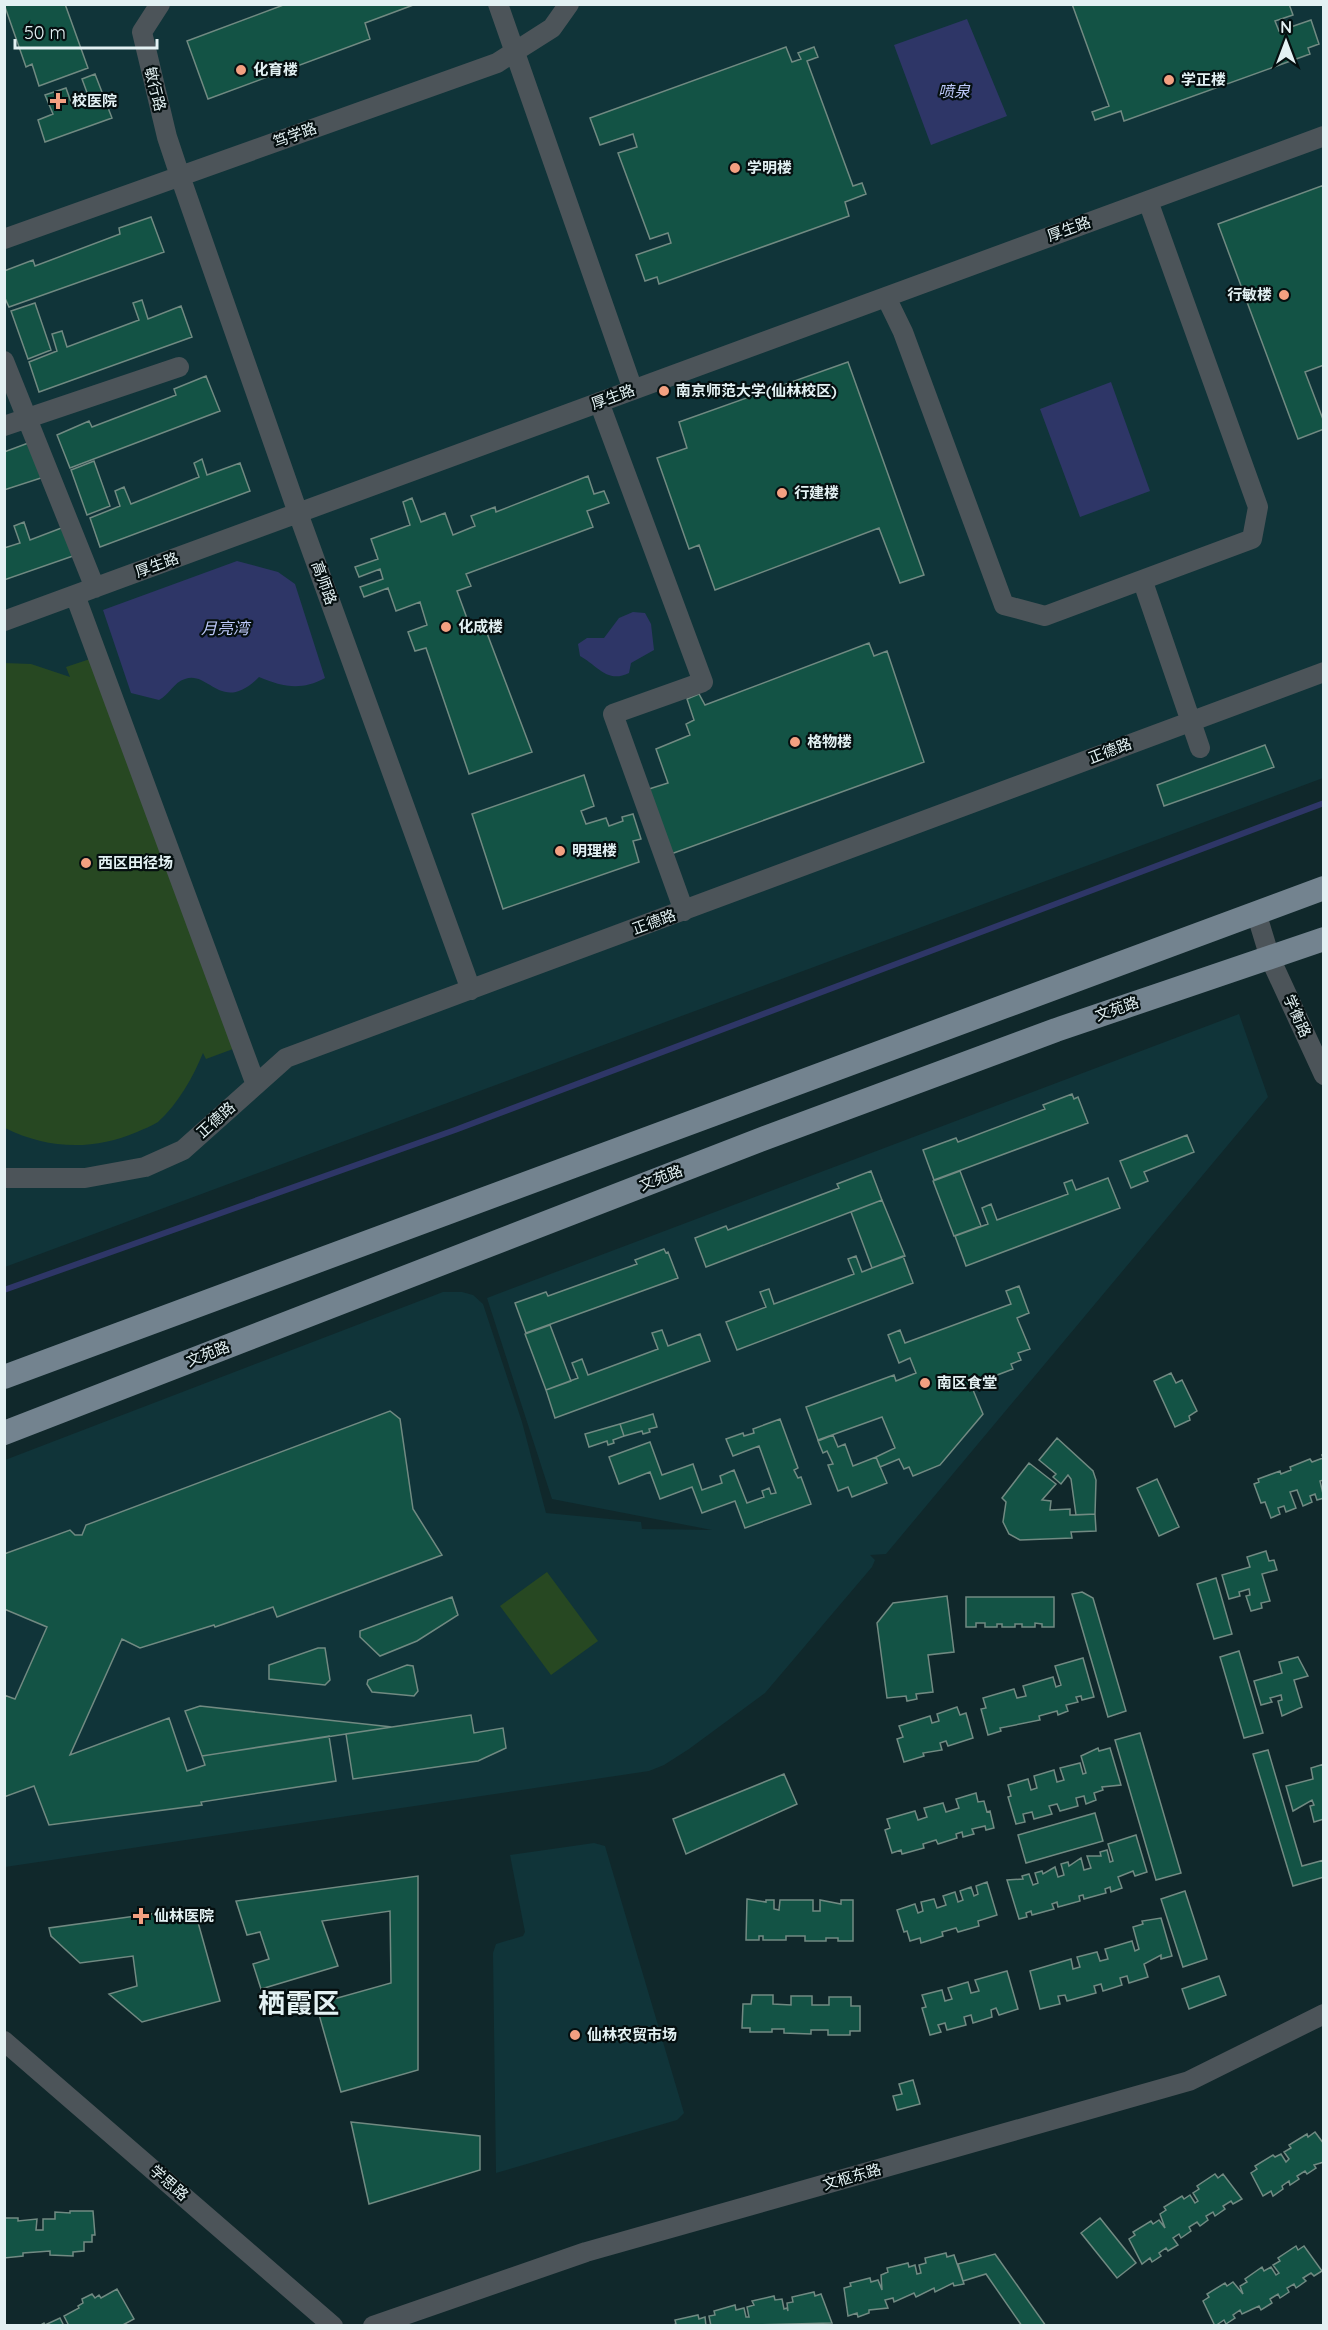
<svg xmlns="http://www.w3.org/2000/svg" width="1328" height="2330" font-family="Quicksand,'Noto Sans SC',sans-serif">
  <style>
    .built { fill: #103439 }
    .green { fill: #274822 }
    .water { fill: #2e3667 }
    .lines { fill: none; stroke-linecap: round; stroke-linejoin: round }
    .stream { stroke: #2e3667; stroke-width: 6 }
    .building { fill: #135345; stroke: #718a82; stroke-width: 1.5 }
    .minor { stroke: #4c5459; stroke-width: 20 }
    .major { stroke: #73838f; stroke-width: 24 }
    .poi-dot { fill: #f3a081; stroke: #050f10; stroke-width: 2 }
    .labels { text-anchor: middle; stroke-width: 4.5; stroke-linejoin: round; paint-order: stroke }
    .poi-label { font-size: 15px; font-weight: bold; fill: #e3f1f3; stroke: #050f10; text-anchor: start }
    .street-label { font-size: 15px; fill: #e3f1f3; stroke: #050f10 }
    .water-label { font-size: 16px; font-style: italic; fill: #becafa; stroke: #050f10 }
    .town-label { font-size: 27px; font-weight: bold; fill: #e3f1f3; stroke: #050f10 }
  </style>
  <rect width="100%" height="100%" fill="#10282b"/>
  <path class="built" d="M5 5H1323V778L5 1267Z
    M1239 1014 1268 1097 886 1554 870 1555 875 1560 872 1567 765 1693 689 1749 664 1765 649 1771 5 1867V1460L443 1292H462L473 1295 483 1304 522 1422 546 1513 641 1522 642 1529 712 1530 552 1499 487 1298Z
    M594 1843 605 1846 684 2113 677 2120 496 2173 493 1953 496 1944 523 1936 525 1932 510 1855Z"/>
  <path class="green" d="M93 658 233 1049 206 1059 203 1053C193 1077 178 1104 158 1122 152 1126 143 1129 137 1132 93 1151 47 1149 5 1128L4 663 31 664 70 677 66 667Z
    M547 1572 598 1641 551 1675 500 1606Z"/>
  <path class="water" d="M967 19 1007 116 931 145 894 45Z
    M1111 382 1150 491 1080 517 1040 409Z
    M237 561 278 572 295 584 325 678C301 691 283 687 259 677 221 715 209 670 185 679 174 682 169 695 159 700L131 693 103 610Z
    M633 612 645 613 651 624 654 650 631 663 629 673C607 684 597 665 580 656L578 644 587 638H604L619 618Z"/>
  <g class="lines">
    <path class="stream" d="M4 1290 455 1130 1324 803"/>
  </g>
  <path class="building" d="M4 4H65L88 68 39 86 32 64 26 67Z
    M286 4H416L365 23 370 39 208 99 187 41Z
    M1072 4H1289L1293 15 1275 21 1279 31 1311 20 1319 44 1308 48 1310 54 1124 121 1121 111 1095 120 1092 112 1109 106Z
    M786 47 792 62 801 59 798 53 814 47 818 57 807 61 853 186 862 183 866 194 845 202 849 216 659 284 657 277 645 281 636 255 671 243 668 233 650 239 618 153 637 147 633 134 600 145 590 118Z
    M95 74 112 118 45 142 38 120 53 114 45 95 66 88 72 105 89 98 82 79Z
    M1324 185V365L1305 372 1324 422V429L1298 439 1218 224Z
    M151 217 164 252 9 307 4 296V271L33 260 35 266 120 234 119 228Z
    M142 300 148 319 181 306 192 337 39 392 29 362 57 351 52 334 62 331 67 347 139 320 133 303Z
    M35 303 51 350 28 359 11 311Z
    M848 362 924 575 900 583 879 528 715 590 699 545 689 549 657 458 687 448 679 422Z
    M206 376 220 411 70 468 57 435 89 421 92 427 176 395 174 389Z
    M31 442 44 477 4 490V452Z
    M202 459 207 475 240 463 250 491 100 547 90 518 120 506 115 491 124 487 131 504 199 477 194 463Z
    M94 461 110 506 87 515 71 470Z
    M588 476 594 494 604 491 609 503 587 511 593 527 466 574 471 586 457 591 472 632 485 628 532 752 469 774 426 648 415 651 408 632 427 625 420 602 396 611 388 588 364 597 360 587 383 579 380 569 359 577 355 567 378 559 371 539 410 525 403 502 412 498 421 522 445 513 453 535 475 526 471 516 495 507 496 512Z
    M24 522 30 540 64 527 73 556 4 580V548L20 543 14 526Z
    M869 643 874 656 887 651 924 762 671 854 649 789 668 783 656 749 690 735 686 724 694 720 687 699 699 694 705 705Z
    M1265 745 1274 767 1164 806 1157 785Z
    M584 775 594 806 581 811 586 824 606 818 609 826 623 821 622 817 633 814 641 839 633 841 639 862 503 909 472 814Z
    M1072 1094 1074 1099 1078 1097 1088 1123 934 1180 923 1150 956 1138 958 1142 1045 1109 1043 1105Z
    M1187 1135 1194 1152 1144 1172 1148 1181 1131 1188 1120 1161Z
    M871 1171 882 1200 706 1267 695 1238 726 1226 728 1230 839 1188 837 1184Z
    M960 1171 981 1226 954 1236 933 1181Z
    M1108 1178 1120 1208 966 1266 955 1236 988 1224 982 1208 991 1204 997 1220 1068 1194 1064 1183 1072 1180 1076 1190Z
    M882 1200 905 1256 872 1268 851 1212Z
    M664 1249 666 1253 668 1252 678 1278 526 1333 515 1303 546 1292 548 1296 637 1264 635 1260Z
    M856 1256 862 1272 903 1256 913 1283 737 1350 726 1322 766 1307 760 1292 769 1289 774 1304 854 1274 848 1259Z
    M1019 1286 1029 1313 1017 1318 1030 1349 1018 1353 1021 1360 1011 1364 1013 1369 971 1385 983 1414 940 1465 913 1476 909 1467 904 1469 899 1459 880 1467 876 1457 895 1448 882 1417 818 1440 806 1407 894 1375 896 1381 916 1373 910 1358 899 1363 888 1335 900 1330 905 1343 1011 1304 1006 1291Z
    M550 1325 571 1381 546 1390 525 1334Z
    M662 1330 668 1346 700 1334 710 1361 555 1418 546 1390 578 1378 572 1363 582 1359 588 1375 658 1349 652 1333Z
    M1171 1373 1176 1383 1182 1380 1197 1411 1189 1416 1190 1420 1175 1427 1154 1381Z
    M390 1411 400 1419 413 1509 442 1555 277 1617 273 1607 215 1627 214 1625 140 1648 122 1639 70 1755 169 1718 187 1771 205 1765 202 1756 329 1736 336 1781 201 1802 202 1805 49 1825 34 1786 4 1797V1695L15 1699 47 1627 4 1609V1554L70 1530 75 1535H82L86 1525Z
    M653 1414 657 1427 649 1429 650 1432 643 1434 642 1431 624 1436 620 1424Z
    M780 1419 798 1468 794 1470 798 1478 801 1477 811 1504 745 1528 735 1501 702 1513 692 1487 660 1499 650 1472 619 1484 609 1457 650 1442 662 1475 693 1464 702 1490 722 1483 720 1476 734 1470 747 1503 764 1497 762 1491 769 1488 771 1494 776 1493 759 1446 733 1456 726 1439 743 1433 744 1436 754 1433 753 1429Z
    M620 1424 624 1436 613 1440 614 1443 608 1445 607 1441 589 1447 585 1434Z
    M833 1435 838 1447 845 1444 853 1466 876 1457 887 1483 852 1497 848 1487 838 1491 828 1465 833 1464 827 1451 823 1453 818 1441Z
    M1057 1438 1093 1471 1096 1480 1095 1514 1076 1515 1071 1479 1068 1475 1061 1484 1053 1477 1056 1474 1039 1460Z
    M1322 1455H1324V1480L1320 1481 1324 1498 1317 1500 1315 1494 1310 1496 1312 1502 1303 1506 1297 1490 1290 1492 1296 1508 1286 1512 1284 1506 1278 1508 1280 1514 1271 1518 1265 1502 1261 1503 1254 1484 1259 1482 1258 1479 1280 1471 1281 1474 1291 1470 1290 1467 1310 1459 1312 1462 1323 1458Z
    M1029 1463 1056 1484 1042 1500 1051 1501 1050 1510 1070 1509V1515L1095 1514 1096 1531 1071 1532 1072 1538 1020 1540 1009 1534 1003 1522 1006 1502 1002 1498Z
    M1157 1479 1179 1527 1159 1536 1137 1488Z
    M1266 1551 1269 1561 1274 1560 1277 1570 1262 1574 1270 1601 1261 1603 1262 1608 1251 1611 1246 1596 1250 1595 1249 1589 1239 1592 1240 1596 1229 1599 1222 1575 1250 1567 1247 1557Z
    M1216 1578 1232 1634 1214 1639 1197 1584Z
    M1082 1592 1093 1598 1126 1711 1108 1717 1072 1594Z
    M947 1596 954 1652 928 1655 933 1692 916 1694 917 1699 907 1701 906 1696 887 1698 877 1623 893 1603Z
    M452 1597 458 1615 417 1641 380 1656 360 1637V1631Z
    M966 1597H1054V1627H1042V1624L1035 1623V1627H1022V1624H1015V1627H1002V1624H997V1627H985V1623H976V1627H966Z
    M318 1648H325L330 1680 325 1685 269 1679V1665Z
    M1239 1651 1263 1733 1244 1738 1220 1657Z
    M1298 1657 1308 1676 1294 1680 1302 1707 1282 1716 1278 1701 1282 1700 1281 1695 1270 1698 1272 1702 1261 1705 1254 1681 1282 1673 1279 1662Z
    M1083 1658 1094 1697 1082 1700 1081 1696 1076 1697 1078 1702 1066 1705 1068 1711 1058 1715 1057 1711 1039 1716 1040 1720 1000 1728 1001 1731 988 1735 981 1709 986 1708 983 1698 1014 1689 1017 1698 1026 1696 1023 1686 1053 1677 1056 1687 1061 1685 1055 1666Z
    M407 1665 413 1666 418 1691 414 1696 372 1692 367 1684 368 1680Z
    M200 1706 392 1727 202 1756 185 1711Z
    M957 1707 960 1715 966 1713 973 1738 948 1746 946 1741 940 1743 942 1750 923 1753 924 1756 904 1762 897 1739 903 1737 899 1726 930 1716 932 1723 939 1721 937 1714Z
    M471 1715 474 1733 503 1728 506 1748 478 1761 353 1779 346 1734Z
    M1140 1733 1181 1873 1156 1880 1115 1740Z
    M1098 1748 1099 1751 1110 1748 1121 1785 1102 1787 1103 1790 1094 1793 1096 1800 1086 1804 1084 1796 1076 1798 1078 1806 1060 1811 1057 1804 1049 1806 1052 1814 1034 1819 1032 1812 1023 1814 1025 1822 1016 1824 1008 1797 1011 1796 1008 1785 1028 1779 1031 1790 1037 1788 1034 1776 1054 1770 1057 1782 1064 1780 1060 1768 1080 1763 1083 1774 1086 1773 1081 1756Z
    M1268 1750 1302 1866 1324 1860V1877L1293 1886 1253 1754Z
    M1324 1764V1819L1314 1822 1310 1806 1314 1805 1312 1800 1293 1811 1286 1786 1313 1779 1311 1768Z
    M784 1774 797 1804 686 1854 673 1819Z
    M976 1793 978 1802 984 1801 987 1812 990 1811 994 1828 986 1830 985 1826 972 1829 974 1834 963 1837 962 1832 956 1834 957 1838 938 1844 936 1840 923 1844 924 1848 902 1854 901 1850 892 1853 885 1830 890 1828 887 1819 915 1811 918 1820 927 1817 924 1808 943 1803 946 1812 959 1808 956 1799Z
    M1095 1813 1103 1841 1026 1863 1018 1835Z
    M1136 1835 1147 1872 1135 1876 1133 1871 1118 1877 1122 1888 1111 1892 1110 1887 1105 1889 1106 1893 1084 1899 1083 1895 1079 1896 1080 1901 1058 1907 1057 1902 1052 1904 1054 1909 1032 1915 1031 1911 1026 1913 1027 1917 1019 1919 1007 1880 1023 1879 1022 1876 1029 1874 1033 1885 1038 1883 1035 1873 1042 1871 1043 1874 1055 1867 1058 1877 1064 1875 1061 1864 1068 1862 1069 1866 1081 1858 1084 1870 1091 1868 1087 1856H1101L1100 1852 1107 1850 1110 1862 1113 1861 1108 1844Z
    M418 1876V2070L341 2092 316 2004 391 1983 390 1911 322 1921 338 1966 261 1989 253 1964 269 1959 260 1932 247 1935 236 1901Z
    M987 1882 997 1915 978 1921 979 1926 958 1932 956 1928 942 1932 943 1936 921 1943 920 1938 910 1941 907 1931 904 1932 897 1910 915 1904 918 1913 923 1911 921 1902 934 1899 937 1908 946 1905 943 1896 955 1892 958 1902 963 1900 960 1891 971 1887 974 1896 978 1894 976 1886Z
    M1185 1891 1207 1959 1183 1967 1161 1899Z
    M747 1899 766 1902V1900H774V1909L779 1910 780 1900H813V1911H820V1900L841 1904V1900H853V1941H838V1938H826V1941H805V1936H786V1940H763V1936H759V1940H746Z
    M194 1908 220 2001 142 2022 109 1994 137 1986 133 1956 80 1963 51 1936 49 1928Z
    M1161 1918 1172 1956 1161 1959V1955L1144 1964 1148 1977 1129 1983 1127 1976 1120 1978 1122 1985 1103 1991 1101 1984 1094 1986 1096 1993 1067 2001 1065 1995 1058 1996 1060 2004 1040 2009 1030 1971 1071 1959 1073 1969 1080 1967 1077 1957 1097 1952 1100 1961 1108 1959 1105 1949 1132 1941 1135 1951 1139 1949 1133 1927 1143 1924 1142 1921Z
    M1007 1971 1018 2009 999 2015 996 2008 991 2010 992 2017 973 2023 971 2015 964 2017 966 2025 947 2030 945 2023 938 2025 941 2032 930 2035 922 2008 926 2007 922 1995 942 1990 945 2001 952 1999 948 1988 968 1982 971 1993 979 1991 975 1980Z
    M1219 1976 1226 1995 1189 2009 1182 1989Z
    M752 1995H773V2004L791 2005V1996H812V2005H829V1997H851V2006H860V2031H850V2035H828V2030H811V2034L784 2033V2029H772V2032H750V2028H742L743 2004H751Z
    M913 2080 920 2104 897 2110 893 2096 902 2094 899 2084Z
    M351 2122 480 2136V2170L369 2204Z
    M1315 2132 1324 2144V2162L1314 2165 1316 2168 1307 2174 1305 2171 1297 2176 1299 2179 1290 2185 1289 2181 1282 2186 1283 2189 1273 2196 1271 2191 1263 2196 1251 2173 1257 2169 1255 2166 1273 2155 1275 2157 1281 2154 1286 2162 1289 2159 1284 2152 1291 2148 1289 2145 1307 2134 1308 2137Z
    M1215 2174 1218 2178 1223 2174 1242 2199 1233 2204 1231 2201 1223 2206 1225 2209 1215 2216 1213 2212 1206 2216 1208 2220 1200 2226 1197 2222 1189 2227 1191 2231 1181 2238 1179 2234 1173 2238 1178 2245 1168 2251 1166 2248 1159 2253 1161 2256 1152 2262 1150 2258 1142 2264 1129 2239 1135 2235 1133 2232 1151 2221 1153 2224 1159 2220 1165 2228 1160 2214 1166 2210 1164 2207 1182 2196 1184 2199 1190 2195 1195 2203 1198 2201 1193 2193 1199 2189 1197 2186Z
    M70 2211H93L95 2235H92V2242H84V2251L73 2252V2256L50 2255V2251L23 2253V2256L4 2258V2218H18V2221L37 2219 36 2230H43V2219H55V2212L70 2213Z
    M1100 2218 1136 2263 1117 2278 1081 2233Z
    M1296 2246 1298 2250 1304 2246 1322 2271 1314 2276 1311 2273 1303 2278 1306 2281 1296 2288 1294 2284 1287 2288 1289 2292 1280 2298 1278 2294 1270 2299 1272 2303 1261 2310 1259 2306 1242 2314 1240 2310 1233 2315 1235 2318 1226 2324 1224 2320 1215 2326 1203 2301 1209 2297 1207 2294 1225 2283 1227 2286 1233 2282 1243 2294 1240 2286 1247 2282 1245 2279 1262 2267 1264 2271 1271 2267 1276 2275 1279 2273 1273 2265 1280 2261 1278 2258Z
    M946 2253 947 2257 954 2255 964 2284 954 2286 953 2283 935 2292 934 2288 916 2297 914 2293 894 2302 893 2298 885 2300 888 2308 869 2310V2313L858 2317 857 2313 848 2316 844 2288 851 2286 850 2283 870 2278 871 2282 878 2280 882 2290 881 2275 888 2272 887 2268 908 2263 909 2267 915 2265 917 2274 921 2273 919 2265 926 2263 925 2258Z
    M995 2254 1046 2326H1022L986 2274 963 2281 958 2264Z
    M117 2289 134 2319 121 2326H66L68 2324 64 2316 79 2308 78 2306 83 2303 82 2299 92 2294 95 2298 99 2295 101 2298Z
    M814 2292 815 2296 821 2294 832 2323 711 2326 709 2316 715 2315 714 2311 735 2305 736 2310 744 2308 746 2317H749L747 2307 754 2305 752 2301 774 2296 775 2300 782 2299 784 2309 787 2308 788 2311 787 2303 793 2302 792 2297Z
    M698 2315 699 2319 705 2317 706 2326H670L676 2324 675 2320Z
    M60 2318 64 2326H39L44 2323 45 2325Z"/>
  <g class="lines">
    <path class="minor" d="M160 4 142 32 167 137 180 176 298 513 471 990
      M498 4 633 390
      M4 239 497 63 552 28 569 4
      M886 297 903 332 1004 605 1045 616 1252 539 1258 507 1148 201
      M4 361 95 588
      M599 402 703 682 613 714 684 911
      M4 426 179 367
      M1143 582 1200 748
      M75 595 256 1085
      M4 621 1324 136
      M1256 912 1270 958 1324 1075
      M4 1178H85L145 1167 183 1150 286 1058 1324 672
      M4 2041 333 2326
      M373 2326 586 2252 1189 2081 1324 2014"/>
    <path class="major" d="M4 1377 1324 888
      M4 1433 765 1138 1056 1030 1324 939"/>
  </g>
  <g class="poi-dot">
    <circle cx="241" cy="70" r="6"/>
    <circle cx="1169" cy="80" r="6"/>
    <path d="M55 92h6v6h6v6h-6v6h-6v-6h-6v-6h6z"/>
    <circle cx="735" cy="168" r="6"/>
    <circle cx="1284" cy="295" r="6"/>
    <circle cx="664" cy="391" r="6"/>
    <circle cx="782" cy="493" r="6"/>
    <circle cx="446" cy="627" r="6"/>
    <circle cx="795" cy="742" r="6"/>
    <circle cx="560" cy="851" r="6"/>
    <circle cx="86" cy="863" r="6"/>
    <circle cx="925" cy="1383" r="6"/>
    <path d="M138 1907h6v6h6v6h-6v6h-6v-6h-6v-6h6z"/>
    <circle cx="575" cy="2035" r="6"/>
  </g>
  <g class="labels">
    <g class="poi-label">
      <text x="253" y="75">化育楼</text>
      <text x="1181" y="85">学正楼</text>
      <text x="72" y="106">校医院</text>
      <text x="747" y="173">学明楼</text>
      <text x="1272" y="300" text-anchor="end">行敏楼</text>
      <text x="676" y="396">南京师范大学(仙林校区)</text>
      <text x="794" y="498">行建楼</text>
      <text x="458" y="632">化成楼</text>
      <text x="807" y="747">格物楼</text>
      <text x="572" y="856">明理楼</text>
      <text x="98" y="868">西区田径场</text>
      <text x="937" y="1388">南区食堂</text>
      <text x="154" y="1921">仙林医院</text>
      <text x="587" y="2040">仙林农贸市场</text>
    </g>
    <g class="street-label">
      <text transform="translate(155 89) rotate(76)" y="5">敏行路</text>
      <text transform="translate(295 135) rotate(-20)" y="5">笃学路</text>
      <text transform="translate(1069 229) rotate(-20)" y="5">厚生路</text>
      <text transform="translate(613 397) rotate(-20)" y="5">厚生路</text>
      <text transform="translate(157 565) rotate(-20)" y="5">厚生路</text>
      <text transform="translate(324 583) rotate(70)" y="5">高师路</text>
      <text transform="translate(1110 751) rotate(-21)" y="5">正德路</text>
      <text transform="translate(654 922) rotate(-20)" y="5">正德路</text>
      <text transform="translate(1117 1009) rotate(-19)" y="5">文苑路</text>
      <text transform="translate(1297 1016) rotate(66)" y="5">学衡路</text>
      <text transform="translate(216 1120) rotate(-42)" y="5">正德路</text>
      <text transform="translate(661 1178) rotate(-21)" y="5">文苑路</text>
      <text transform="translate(208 1354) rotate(-21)" y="5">文苑路</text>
      <text transform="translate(852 2177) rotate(-16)" y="5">文枢东路</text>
      <text transform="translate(169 2183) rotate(41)" y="5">学思路</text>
    </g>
    <g class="water-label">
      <text x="954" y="97">喷泉</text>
      <text x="225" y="634">月亮湾</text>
    </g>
    <g class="town-label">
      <text x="299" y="2013">栖霞区</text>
    </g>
  </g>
  <rect width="1328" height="2330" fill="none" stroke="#e3f1f3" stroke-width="12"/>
  <g transform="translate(1286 42)" stroke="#050f10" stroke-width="4.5" paint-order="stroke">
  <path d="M0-4.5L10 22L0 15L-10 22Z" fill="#e3f1f3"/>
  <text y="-9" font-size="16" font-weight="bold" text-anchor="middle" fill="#e3f1f3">N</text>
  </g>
  <path d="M15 39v9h142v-9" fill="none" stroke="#e3f1f3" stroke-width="3"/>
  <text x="24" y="39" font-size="18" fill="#e3f1f3" stroke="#050f10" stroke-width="4.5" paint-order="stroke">50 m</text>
</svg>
